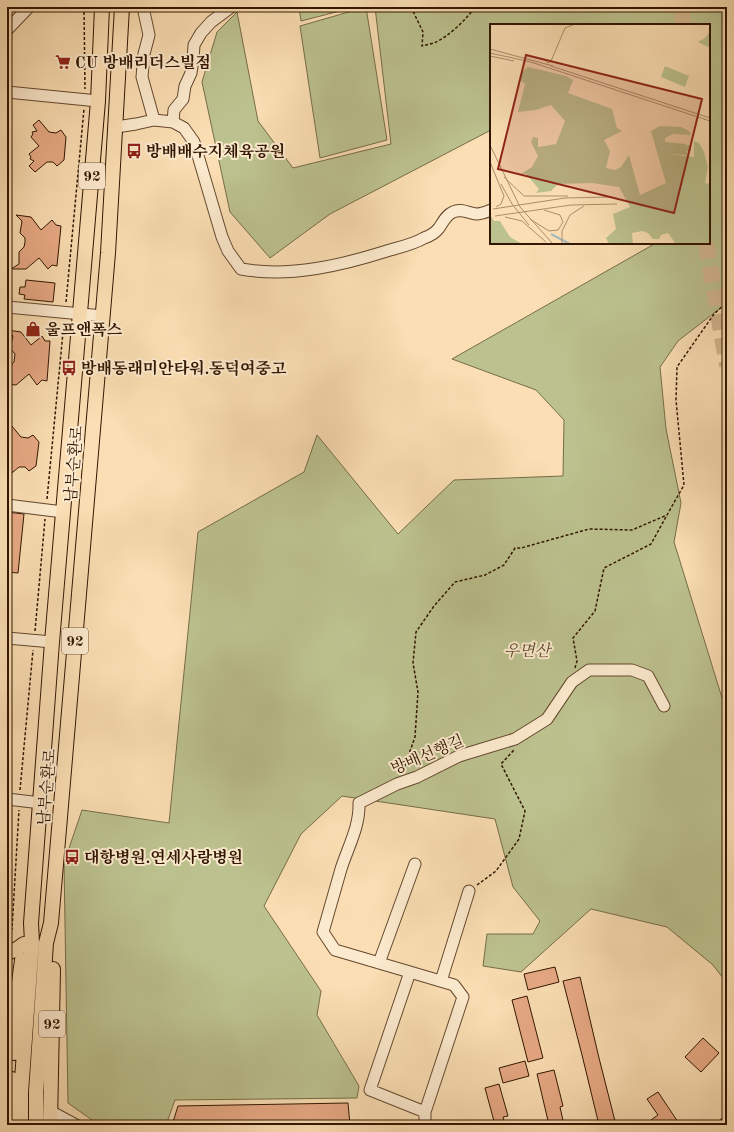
<svg xmlns="http://www.w3.org/2000/svg" width="734" height="1132" font-family="'Old Standard TT','Noto Serif KR',serif">
  <style>
    .green { fill: #bcc28f; stroke: #766c48 }
    .building { fill: #e8aa85; stroke: #311601 }
    .lines { fill: none; stroke-linecap: round; stroke-linejoin: round }
    .highway-tunnel { stroke: #d3b68f; stroke-width: 16; stroke-dasharray: 16 8; stroke-linecap: butt }
    .minor-casing { stroke: #64482e; stroke-width: 13 }
    .major-casing { stroke: #311601; stroke-width: 16 }
    .path { stroke: #311601; stroke-width: 1.5; stroke-dasharray: 3 2; stroke-linecap: butt }
    .minor { stroke: #fceace; stroke-width: 11 }
    .major { stroke: #fbdeb3; stroke-width: 14 }
    .labels { text-anchor: middle; stroke-width: 4; stroke-linejoin: round; paint-order: stroke }
    .shield { fill: #fceace; stroke: #6e563e; stroke-width: 1 }
    .shield-label { font-size: 15px; font-weight: bold; fill: #311601 }
    .poi-label { font-size: 16px; font-weight: bold; fill: #311601; stroke: #fceace; text-anchor: start }
    .street-label { font-size: 16px; fill: #311601; stroke: #fceace }
    .park-label { font-size: 16px; font-style: italic; fill: #5b4a2c; stroke: #fceace }
    .inset-river { fill: none; stroke: #a5b9b9; stroke-width: 2 }
    .inset-road { fill: none; stroke: #aa8e6c; stroke-width: 1 }
    .view { fill: #8f2418; fill-opacity: 0.15; stroke: #8f2418; stroke-width: 2 }
    .inset-edge { fill: none; stroke: #311601; stroke-width: 2 }
  </style>
  <rect width="100%" height="100%" fill="#fbdeb3"/>
  <filter id="stains"><feTurbulence type="fractalNoise" baseFrequency=".005" numOctaves="4"/><feColorMatrix values="0 0 0 0 .2 0 0 0 0 .09 0 0 0 0 .02 0 0 0 .5 -.17"/></filter>
  <radialGradient id="worn" r=".72"><stop offset=".6" stop-color="#630" stop-opacity="0"/><stop offset="1" stop-color="#630" stop-opacity=".3"/></radialGradient>
  <path class="green" d="M299 7H339L340 11 301 21Z
    M366 7 387 140 320 158 300 26Z
    M375 7H727V303L678 341 660 367 666 429 681 503 674 542 727 714V952L724 956 727 967V983L713 965 667 927 591 909 521 972 483 966 487 934H533L540 921 513 887 495 819 342 796 301 834 264 906 321 991 317 1015 359 1086 357 1098 175 1100 166 1125H99L68 1103 64 863 82 810 169 823 198 532 304 472 317 435 398 534 454 480 563 476 564 420 536 390 452 359 656 243H709V25H491V130L330 214 270 258 230 212 202 82 217 32 237 12 258 121 293 168 391 144Z"/>
  <path class="building" d="M39 120 49 132 56 133 61 130 66 137 64 160 57 166 53 162H47L35 172 29 166 34 161 30 159 31 157 29 154 39 146 31 137 33 134 32 132 37 131 33 125Z
    M16 215 31 217 41 230 52 220 56 225 61 226 57 266 52 265 48 269 39 258 26 269H11L19 264V252L24 247 25 242V238L20 233 22 221Z
    M26 280 55 283 53 302 24 299 25 295 19 294 20 287H25Z
    M7 330 21 332 31 345 42 336 45 341H50L47 381 42 380 37 385 29 374 16 385 7 384V380L9 379V367L14 362 15 354 10 348 13 336Z
    M11 425 21 437 28 438 33 435 39 442 36 466 29 471 25 467H19L7 477V454L11 451 7 447V428Z
    M7 512 24 514 18 573 7 572Z
    M555 967 559 982 528 990 524 974Z
    M580 977 599 1058 616 1125H599L582 1055 563 981Z
    M527 996 543 1058 528 1062 512 1000Z
    M703 1038 719 1053 701 1072 685 1057Z
    M525 1061 529 1076 503 1083 499 1068Z
    M554 1070 563 1106 560 1107 564 1125H549L537 1074Z
    M499 1084 508 1116 503 1117 505 1125H495L485 1088Z
    M658 1092 680 1125H655L651 1120 658 1115 647 1099Z
    M348 1103 350 1125H172L178 1106Z"/>
  <g class="lines">
    <path class="highway-tunnel" d="M682 7 683 25
      M727 7V8
      M706 243 727 366"/>
    <defs>
      <path id="minor" d="M143 7 149 35 144 54 142 77 154 120
        M7 30 29 7
        M7 92 98 101
        M173 122 174 110 183 99 185 86 191 73 193 60 194 45 201 33 211 22 231 7
        M116 127 136 124 154 120 173 122 184 128 194 142 222 237 228 251 241 269C290 278 343 265 390 250 401 247 414 244 424 238 430 236 436 232 439 228 443 222 446 215 453 212 461 208 468 213 476 214 482 214 486 212 491 210
        M7 307 103 316
        M7 505 63 512
        M7 638 52 642
        M7 799 41 803
        M379 963 415 864
        M410 972 370 1090 425 1112
        M441 981 469 891
        M50 1111 76 1125
        M425 1125V1112L463 997 454 985 335 950 323 932C329 911 335 890 341 869 348 847 360 826 359 803L397 784 417 777 459 756 515 739 547 719 572 682 589 670H632L648 676 664 706"/>
      <path id="major" d="M7 953 17 949 24 944
        M14 1053 17 997 22 960
        M12 1125 11 1102 12 1079
        M21 1125V1093L32 942 31 923 52 642 98 101 102 7
        M36 1125V1092L46 943 51 923 108 253 122 7
        M50 1125 53 969
        M726 1125 727 1124"/>
    </defs>
    <use href="#minor" class="minor-casing"/>
    <use href="#major" class="major-casing"/>
    <path class="path" d="M84 7 85 89
      M411 7 423 32 422 46C426 45 430 44 434 43 448 37 467 19 475 7
      M66 302 84 109
      M47 499 64 322
      M35 631 45 519
      M575 668 577 661 573 638 595 611 604 568 651 544 667 515
      M403 771 415 737 418 692 413 663 416 632 434 606 455 582 485 575 504 565 515 548H521L589 529 632 530 667 515 684 485 676 400 677 367 714 314 727 302
      M20 790 33 650
      M477 885 496 871 519 839 525 811 501 764 514 750
      M7 934 12 929 19 810"/>
    <use href="#minor" class="minor"/>
    <use href="#major" class="major"/>
  </g>
  <defs>
    <symbol id="supermarket-bare" viewBox="-9 -9 18 18"><path d="M-6-5.5h2.5l.6 2H6L4.5 2H-2.5L-4.4-4H-6ZM-1.5 3.2a1.3 1.3 0 1 0 .1 0ZM3 3.2a1.3 1.3 0 1 0 .1 0Z" fill="#8f2418" stroke="#fceace" stroke-width="2.5" paint-order="stroke"/></symbol>
    <symbol id="bus-bare" viewBox="-9 -9 18 18"><path d="M-5-6H5V4H4V6H2V4H-2V6H-4V4H-5ZM-3.5-4V0h7V-4ZM-3.5 1.2v1.5H-2V1.2ZM2 1.2v1.5H3.5V1.2Z" fill="#8f2418" stroke="#fceace" stroke-width="2.5" paint-order="stroke"/></symbol>
    <symbol id="shop-bare" viewBox="-9 -9 18 18"><path d="M-5-2.5h2.3a2.7 3.5 0 0 1 5.4 0H5L5.5 6h-11ZM-1.5-2.5h3a1.5 2.3 0 0 0-3 0Z" fill="#8f2418" stroke="#fceace" stroke-width="2.5" paint-order="stroke"/></symbol>
  </defs>
  <g fill-rule="evenodd">
    <use href="#supermarket-bare" x="52" y="51" width="22" height="22"/>
    <use href="#bus-bare" x="123" y="140" width="22" height="22"/>
    <use href="#shop-bare" x="22" y="318" width="22" height="22"/>
    <use href="#bus-bare" x="58" y="357" width="22" height="22"/>
    <use href="#bus-bare" x="61" y="846" width="22" height="22"/>
  </g>
  <g class="labels">
    <g class="shield">
      <rect x="79" y="163" width="26" height="26" rx="3"/>
      <rect x="62" y="628" width="26" height="26" rx="3"/>
      <rect x="39" y="1011" width="26" height="26" rx="3"/>
    </g>
    <g class="shield-label">
      <text x="92" y="181">92</text>
      <text x="75" y="646">92</text>
      <text x="52" y="1029">92</text>
    </g>
    <g class="poi-label">
      <text x="75" y="68">CU 방배리더스빌점</text>
      <text x="146" y="157">방배배수지체육공원</text>
      <text x="45" y="335">울프앤폭스</text>
      <text x="81" y="374">방배동래미안타워.동덕여중고</text>
      <text x="84" y="863">대항병원.연세사랑병원</text>
    </g>
    <g class="street-label">
      <text transform="translate(73 464) rotate(-85)" y="6">남부순환로</text>
      <text transform="translate(427 754) rotate(-23)" y="6">방배선행길</text>
      <text transform="translate(46 787) rotate(-85)" y="6">남부순환로</text>
    </g>
    <g class="park-label">
      <text x="527" y="656">우면산</text>
    </g>
  </g>
  <g transform="translate(490 24)">
    <rect width="220" height="220" fill="#fbdeb3"/>
    <path d="M220 7V24L208 18 215 14ZM175 42 199 52 195 63 171 53ZM38 43 76 52 83 56 78 69 122 85 127 104 132 107 114 116 120 127 116 144 125 146 131 143 139 131 150 171 176 159 161 107 170 102 191 103 199 107 201 111 183 110 175 114V118L196 120 197 124V121H201V127H197V131L176 130 204 133V117L209 119 214 128 218 143 215 159 220 160V220H186L178 209 171 211 169 215H163L158 209 152 207 142 209 143 220H119L116 214 126 205 123 190 140 183 129 163 102 159 68 160 61 167 46 169 49 165 36 150H31L42 143 48 132 41 118 43 113 48 114V123L66 120 75 97 61 81 46 86 28 88 35 60 30 56 31 49ZM0 191 4 197H10L20 213 32 220H0Z" fill="#bcc28f"/>
    <path class="inset-river" d="M61 210 80 220"/>
    <path class="inset-road" d="M0 25 63 42M0 29 41 38 220 97M0 32 24 37M57 39 61 37 75 4 85 0M61 42 220 94M0 121 30 183 63 220M0 138 14 172 11 180 6 183M14 153 34 172H78M11 160 22 180 39 201M3 185 75 174 122 173M5 192 81 181 127 180M15 193 32 197 56 218M40 195 59 207 68 206 73 198 70 191 54 186M72 220V207L80 191 94 182"/>
    <path class="view" d="M36 31 212 75 184 189 8 145Z"/>
    <rect width="220" height="220" class="inset-edge"/>
  </g>
  <rect width="734" height="1132" fill="none" stroke="#fbdeb3" stroke-width="24"/>
  <rect x="8" y="8" width="718" height="1116" fill="none" stroke="#311601" stroke-width="2"/>
  <rect x="12" y="12" width="710" height="1108" fill="none" stroke="#311601"/>
  <rect width="100%" height="100%" filter="url(#stains)"/>
  <rect width="100%" height="100%" fill="url(#worn)"/>
</svg>
